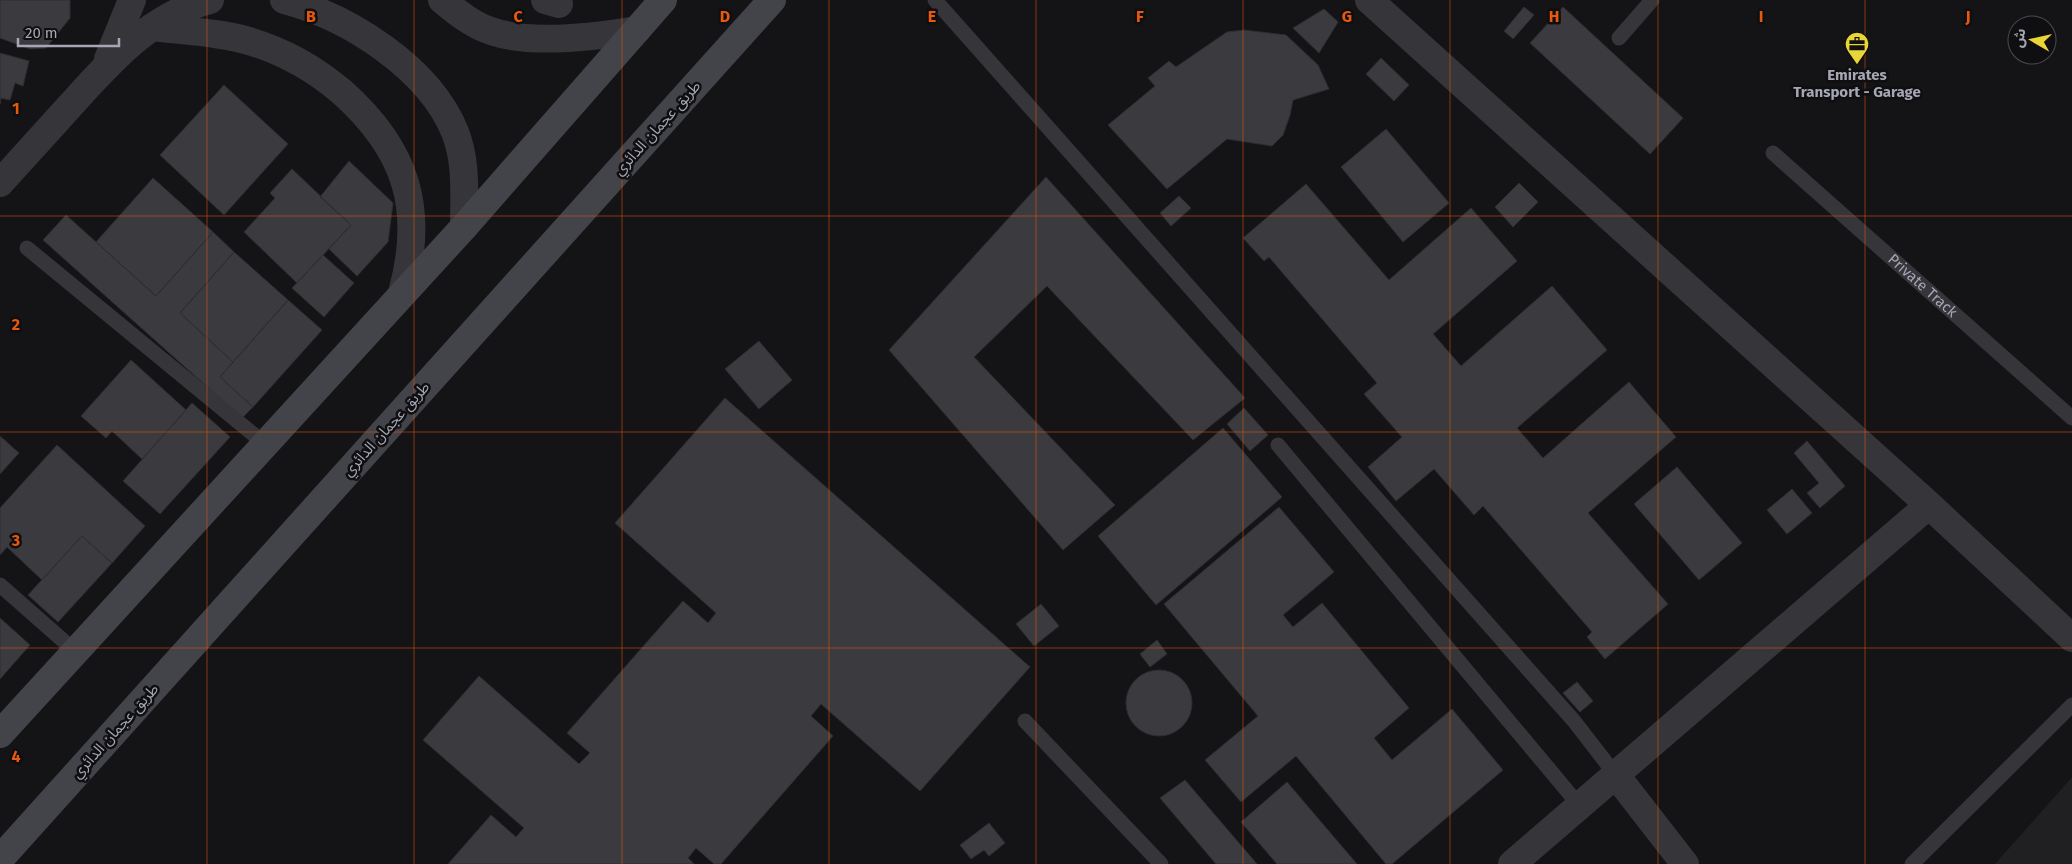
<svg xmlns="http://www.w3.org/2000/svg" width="2072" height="864" font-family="'Fira Sans','Noto Sans Arabic',sans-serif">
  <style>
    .built { fill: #201f22 }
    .building { fill: #3b3b3f; stroke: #2e2d31 }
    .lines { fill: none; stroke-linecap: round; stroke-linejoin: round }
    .lane { stroke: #35353a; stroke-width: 15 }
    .street { stroke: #35353a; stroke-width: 28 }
    .secondary { stroke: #43434a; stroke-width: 28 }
    .grid { fill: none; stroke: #e8590c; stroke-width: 1; stroke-opacity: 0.55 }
    .labels { text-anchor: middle; stroke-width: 5; stroke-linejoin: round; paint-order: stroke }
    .poi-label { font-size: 15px; font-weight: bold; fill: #a6a7b5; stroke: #0f0e10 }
    .street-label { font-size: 15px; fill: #a6a7b5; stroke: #0f0e10 }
    .grid-label { font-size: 16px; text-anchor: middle; font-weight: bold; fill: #e8590c; stroke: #0f0e10; stroke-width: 5; stroke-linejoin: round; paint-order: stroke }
  </style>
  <rect width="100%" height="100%" fill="#141315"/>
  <path class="built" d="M2072 777V864H1995Z"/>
  <path class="building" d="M0 0H70V18L46 48 30 49 0 38Z
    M1524 7 1534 15 1513 39 1504 31Z
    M1563 7 1683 118 1650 154 1530 43Z
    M1324 9 1338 22 1319 53 1293 28Z
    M1244 30 1286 35 1318 65 1329 89 1293 100 1290 115 1283 135 1272 146 1227 139 1167 189 1108 125 1155 86 1148 78 1169 61 1176 67 1227 32Z
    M0 53 29 61 23 86 15 83 10 100 1 98 0 104Z
    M1381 58 1409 85 1394 101 1366 74Z
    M224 85 288 144 224 215 160 155Z
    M1386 129 1449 203 1403 242 1341 167Z
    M349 161 393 203 388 242 357 276 329 249 351 225 320 197Z
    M292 169 351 225 297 283 244 232 275 198 270 193Z
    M1046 177 1245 398 1193 440 1047 286 974 357 1115 505 1063 550 889 350Z
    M153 178 213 232 156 296 96 242Z
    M1519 183 1538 202 1513 227 1495 207Z
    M1306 184 1389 280 1471 208 1517 261 1433 334 1461 366 1552 286 1607 350 1517 428 1543 458 1629 382 1676 437 1588 513 1668 604 1605 659 1587 637 1592 632 1483 506 1474 515 1434 469 1396 501 1368 467 1402 437 1364 394 1377 383 1269 257 1264 261 1243 238Z
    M1179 196 1191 208 1171 226 1160 213Z
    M66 215 156 296 213 232 234 252 180 313 233 362 220 377 253 407 242 418 43 240Z
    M234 252 288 300 233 362 180 313Z
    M323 255 354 283 324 317 292 288Z
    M288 300 322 330 253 407 220 377Z
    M759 341 792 380 759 409 725 369Z
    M131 360 186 410 142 459 112 431 106 438 81 416Z
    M725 398 1030 667 920 791 821 704 811 716 833 736 721 864H714L696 848 688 858 694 864H448L491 815 516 837 524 828 423 740 479 676 579 764 590 753 567 733 683 601 708 623 716 613 615 523Z
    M192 403 230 437 160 514 123 481Z
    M1244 408 1268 435 1250 451 1227 424Z
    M1223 428 1282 497 1156 605 1098 536Z
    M0 436 19 453 0 474Z
    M1807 441 1845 486 1820 508 1807 493 1819 483 1794 453Z
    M57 445 145 526 112 563 82 536 42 580 7 547 0 555V508Z
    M1677 467 1742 543 1699 580 1634 504Z
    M1792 489 1812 513 1787 534 1767 510Z
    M1279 507 1334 572 1283 615 1293 627 1322 603 1409 708 1374 738 1392 760 1452 709 1503 770 1392 864H1386L1296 756 1241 802 1205 760 1258 716 1164 604Z
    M82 536 112 563 58 622 28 595Z
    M1041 604 1059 626 1034 646 1016 624Z
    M0 618 30 645 0 679Z
    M1157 640 1167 654 1150 667 1140 654Z
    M1126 703a33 33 0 1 1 66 0a33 33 0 1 1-66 0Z
    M1577 682 1593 701 1580 712 1563 693Z
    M1185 780 1257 864H1216L1160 798Z
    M1287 782 1357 864H1277L1241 822Z
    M989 823 1005 843 989 856 984 850 971 859 960 845Z"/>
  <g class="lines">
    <g class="lane">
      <path d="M935 0 1574 721 1615 774"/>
      <path d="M1619 38 1652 0"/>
      <path id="s1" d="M1773 153 2072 418"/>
      <path d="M27 248 264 443"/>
      <path d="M1278 445 1579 805"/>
      <path d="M0 585 75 651"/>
      <path d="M1025 721 1161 864"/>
      <path d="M1912 864 2072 705"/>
    </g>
    <path class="street" d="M284 0C349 17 429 68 455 132 467 162 464 195 464 227
      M442 0C457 12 472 25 491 31 531 45 595 37 637 30
      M545 0 559 4
      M1369 0 1929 505 2072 638
      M152 27C184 31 218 32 249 41 283 51 315 69 342 92 407 150 425 209 402 293
      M108 59 132 0
      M0 183C23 158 46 132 69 107 109 63 149 16 210 0
      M1615 774 1685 864
      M1512 864 1929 505"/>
    <path class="secondary" d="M0 734 464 227 663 0
      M0 859 772 0"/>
  </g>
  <path class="grid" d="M207 0V864M414 0V864M622 0V864M829 0V864M1036 0V864M1243 0V864M1450 0V864M1658 0V864M1865 0V864M0 216H2072M0 432H2072M0 648H2072"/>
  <defs>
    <symbol id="office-pin" viewBox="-11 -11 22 30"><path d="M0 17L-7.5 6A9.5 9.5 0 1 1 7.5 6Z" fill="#e9d537" stroke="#0f0e10"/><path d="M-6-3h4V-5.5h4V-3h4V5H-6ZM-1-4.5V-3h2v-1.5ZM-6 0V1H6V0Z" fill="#111"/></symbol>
  </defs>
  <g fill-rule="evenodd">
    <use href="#office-pin" x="1843" y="30" width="28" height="38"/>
  </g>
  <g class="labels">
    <g class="poi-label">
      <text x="1857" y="80">Emirates<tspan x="1857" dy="17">Transport - Garage</tspan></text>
    </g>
    <g class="street-label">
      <text transform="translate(657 128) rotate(-48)" y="5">طريق عجمان الدائري</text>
      <text dy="5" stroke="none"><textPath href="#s1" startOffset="200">Private Track</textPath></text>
      <text transform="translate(386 429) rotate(-48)" y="5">طريق عجمان الدائري</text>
      <text transform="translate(115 731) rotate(-48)" y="5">طريق عجمان الدائري</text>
    </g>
  </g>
  <g class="grid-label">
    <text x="311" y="22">B</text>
    <text x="518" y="22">C</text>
    <text x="725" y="22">D</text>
    <text x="932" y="22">E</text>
    <text x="1140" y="22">F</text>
    <text x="1347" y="22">G</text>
    <text x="1554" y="22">H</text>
    <text x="1761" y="22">I</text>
    <text x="1968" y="22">J</text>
    <text x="16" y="114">1</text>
    <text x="16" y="330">2</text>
    <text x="16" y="546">3</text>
    <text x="16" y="762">4</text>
  </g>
  <g transform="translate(2032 40) rotate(279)"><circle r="24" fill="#0f0e10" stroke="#4b4b52"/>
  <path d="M0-4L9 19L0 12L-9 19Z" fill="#e9d537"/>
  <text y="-8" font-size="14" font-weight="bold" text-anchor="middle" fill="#a6a7b5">ش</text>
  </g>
  <path d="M18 38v8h101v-8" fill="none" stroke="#a6a7b5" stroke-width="2.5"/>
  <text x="25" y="38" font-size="15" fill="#a6a7b5" stroke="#0f0e10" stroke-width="4" paint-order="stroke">20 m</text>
</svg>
